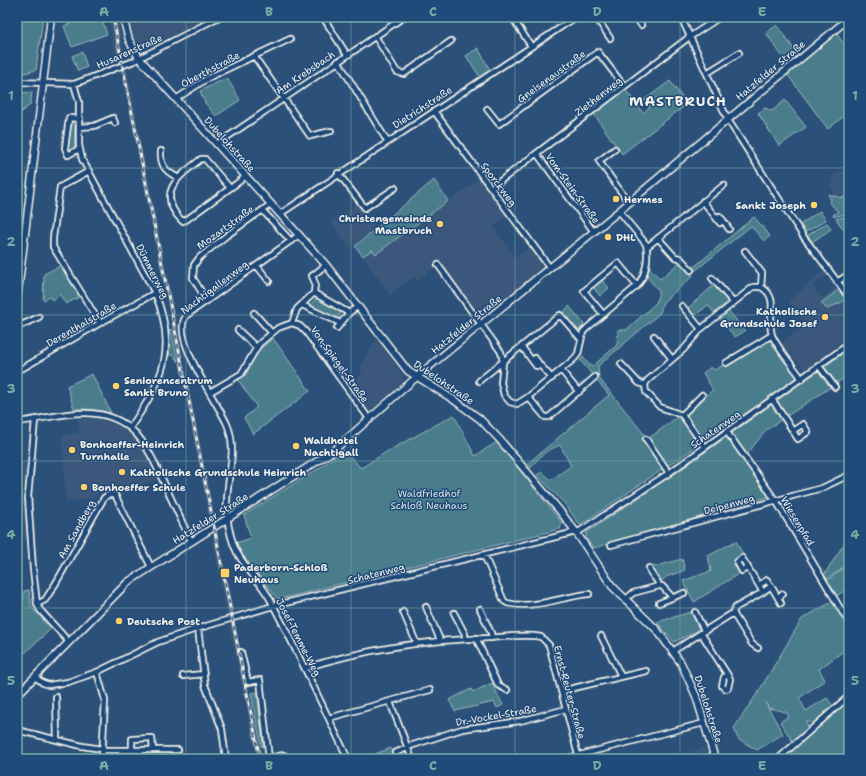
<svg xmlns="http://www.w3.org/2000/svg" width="866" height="776" font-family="'Shantell Sans',sans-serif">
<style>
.built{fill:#3a597b}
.green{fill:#487d8c;stroke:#9eb7ba}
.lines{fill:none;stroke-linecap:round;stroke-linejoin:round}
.stream{stroke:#92aac0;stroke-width:1.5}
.street-casing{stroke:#f4f1e8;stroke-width:8}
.secondary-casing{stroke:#f4f1e8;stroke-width:9}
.street{stroke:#1f4a7a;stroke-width:4.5}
.secondary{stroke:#1f4a7a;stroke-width:6}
.rail-casing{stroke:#f4f1e8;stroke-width:3}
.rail{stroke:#1f4a7a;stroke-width:1.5;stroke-dasharray:4.5;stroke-linecap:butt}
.grid{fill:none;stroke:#76ada5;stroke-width:1;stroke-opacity:0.55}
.poi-dot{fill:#ffd166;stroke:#1f4a7a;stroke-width:1.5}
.labels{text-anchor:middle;stroke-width:3;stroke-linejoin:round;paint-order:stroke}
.street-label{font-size:10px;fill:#f4f1e8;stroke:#1f4a7a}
.poi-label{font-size:10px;font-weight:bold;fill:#f4f1e8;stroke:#1f4a7a;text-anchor:start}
.park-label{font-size:10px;fill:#dae0da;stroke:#1f4a7a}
.district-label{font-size:14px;font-weight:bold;letter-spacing:1px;fill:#f4f1e8;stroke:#1f4a7a}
.neatline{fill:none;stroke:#76ada5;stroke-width:1.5}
.grid-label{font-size:13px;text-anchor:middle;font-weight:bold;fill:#76ada5}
</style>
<rect width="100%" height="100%" fill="#2b517a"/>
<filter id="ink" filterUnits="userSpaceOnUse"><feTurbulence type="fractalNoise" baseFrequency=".025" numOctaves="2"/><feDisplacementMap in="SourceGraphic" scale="8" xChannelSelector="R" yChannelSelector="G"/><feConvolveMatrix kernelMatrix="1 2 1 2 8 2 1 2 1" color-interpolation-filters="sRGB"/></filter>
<g filter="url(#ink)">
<path class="built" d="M108 17H117L125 57 116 61Z
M128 17H195L196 23 147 48 142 49 138 47 134 39Z
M127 69 215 521 210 524 122 71Z
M849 166V196L847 193 840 197 836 195 829 185 834 182 831 178Z
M480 179 508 216 493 227 516 258 530 247 543 263 544 268 476 323 436 266 417 281 414 277 390 295 363 256 372 250 376 254Z
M358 203 375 227 349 249 331 222Z
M823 271 826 275 813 286 822 298 836 287 849 303V339L805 370 781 344 805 324 789 301Z
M377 338 403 375V381L370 412 350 386 357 380 363 368 360 366Z
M78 417 96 418 122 427 139 440 158 478 119 496 115 490 99 492 94 498 66 502 62 436 80 432Z
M28 460 25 479 28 539 17 538V461Z
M217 532 235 614 227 616 212 535Z
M234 623 246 682 263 759H258L253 740 229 624Z
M706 747 710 759H678L677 756Z"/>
<path class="green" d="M17 17H43L36 70 17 75Z
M89 17H101L107 34 72 47 64 26Z
M777 25 798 55 787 63 766 33Z
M836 33 849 51V112L828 129 787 74Z
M478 48 490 70 480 77 466 56Z
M82 52 87 67 78 71 72 56Z
M227 78 240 100 216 116 205 103 200 91Z
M670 81 687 104 622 154 593 113 625 89 643 113 650 107 644 100Z
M32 92 30 105 17 116V93Z
M785 100 806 127 779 146 758 113 765 108 772 111Z
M71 120 75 122 74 148 71 151 67 148Z
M434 180 448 201 376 254 372 250 363 256 355 246Z
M828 194 841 198 847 196 849 199V213L834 217 833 215 838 212 830 203 831 200Z
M820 211 826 220 806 232 801 224Z
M849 216V237L836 219Z
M754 217 770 236 764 241 751 226 691 274 693 276 663 302 660 313 598 366 599 378 648 439 713 390 703 373 711 367 714 370 770 339 798 378 580 525 564 503 537 475 542 472 551 480 571 466 560 445C545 451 539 456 531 468L527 464 609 395 580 360 583 357 590 366H593L617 345 618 330H626L656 303 659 291 647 277 648 266 660 279 681 261 689 271Z
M827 223 831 229 812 242 808 235Z
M62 265 81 296 66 304 60 295 52 300 50 297 43 300 44 274Z
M602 280 609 288 600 296 593 287Z
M714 285H716L727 299 726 303 714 313 708 305 693 317 688 310V308Z
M838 290 846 300 827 309 821 303Z
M317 298 341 311 337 320 309 306Z
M569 306 584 324 578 331 563 313Z
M728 310 745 331 735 337 719 318Z
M171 329 178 362 173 355H169V330Z
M273 338 310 391 253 434 244 418 257 407 238 380 246 374 258 351Z
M849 349V375L766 430 744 458 771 496 594 548 586 539V533L673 475Z
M92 374 111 413 89 409H74L67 386Z
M454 415 475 456 497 442 562 523 560 529 280 599 277 598 241 553 236 543 251 538 244 515 321 467 344 450 361 468 388 451Z
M849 536V563L826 580 824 575Z
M736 541 743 555 734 561 740 573 694 602 683 581 711 571 708 556Z
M682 559 685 570 666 577 661 582 651 572 650 568Z
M849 564V588L836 596 827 581Z
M29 590 31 605 35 612 38 610 40 613 39 614 46 624 48 623 52 628 17 660 19 616H21L24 591Z
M833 601 849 626V647L819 669 825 680 799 698 806 711 827 698 833 706 812 724 807 721 805 722 810 728 793 742 780 722 789 716 786 712 769 708 765 702 783 734 757 750 738 739 734 728 759 691 802 619Z
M691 612 699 630 674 642 657 622Z
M492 683 503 705 497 708 494 702 455 711 449 700 471 689 473 692Z
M257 692 263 743V747L261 746 251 693Z
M849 699V759H782Z
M391 748 395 758 377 759 375 754Z"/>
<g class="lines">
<path class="stream" d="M17 115 25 109"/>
<g class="street-casing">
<path id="street" d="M323 17 347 55
M512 17 531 46
M596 17 610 38
M636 17 641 25
M681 17 728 120 803 236 849 297
M375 36 397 72 404 74 451 41
M254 56 310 136 331 131
M338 61 387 141
M707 73 739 53
M17 82 74 84 134 61 219 17
M74 84 79 102V145L82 159 155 293C178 350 163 380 130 428
M176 99 208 78 290 39
M487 109 499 124 598 52 624 86
M434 111 550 268
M79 127 94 126 113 118 115 123
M217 144 404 17
M79 149 68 155 65 148 69 118 80 119
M615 149 599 161 629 203
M161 151C160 165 165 171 177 177
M537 154 594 232
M89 171 60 187 53 238V247L100 323
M338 173 365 208 395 188
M230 188 205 159H201C178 177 155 193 182 221L186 220 240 181 245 176
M491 188 688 38 720 17
M703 201 720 223 723 220 719 216 716 218
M263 211 291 241
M280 214 576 17
M723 220 729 229
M299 235 187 315C168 335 217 401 227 424 238 449 227 476 227 502 226 516 229 532 234 546 242 567 261 581 271 601 298 653 323 706 348 759
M658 238 675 257 680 258 691 270
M647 247 724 185
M745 251 762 273 761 287
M438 265 501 352 503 362 501 383 504 395 510 402 517 404 528 397 574 359 578 354 583 332 587 328 637 286C646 275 649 258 646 244L619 211
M257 266 269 281
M712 278 733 302
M837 282 849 274
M314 293 349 313
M207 301 193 278 194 265 200 257 226 236 271 204
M302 305 340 323
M682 306 701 329
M254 313 272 333
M603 314 584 291 618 263 637 286
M292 323 297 309 314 293 315 283 312 276 326 265
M17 327 39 317
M337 328 349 313 358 306
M238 330 256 347
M654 336 672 359
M522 347 536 366 540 365 552 378
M532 360 535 358 540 365
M726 363 772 335
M621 364 639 383 645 385
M819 366 835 387
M17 369 23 368 100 323 155 293
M561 370 579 392
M479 381 560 315 581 339
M210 392 241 374 259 344 278 328 292 323 300 326 306 332 370 420
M528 397 545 417H549L595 377
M772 399 798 439 808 432 803 424 793 431
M682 415 702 395
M35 420 28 497 33 569 37 604 40 610 69 642
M17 422C40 420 63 412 86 413 134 414 147 446 164 483 173 503 182 522 191 541
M727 432 776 501 849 623
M646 439 669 473
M705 447 682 415 660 407 646 392 645 385 647 381 684 349 701 329 753 287H761C781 298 766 319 772 335 777 348 794 367 802 379
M611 545 822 488 849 475
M484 555 504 601 507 603C534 610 563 596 589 594
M748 567 742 571 737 562 742 558 763 592 771 586 781 603
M649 568C650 576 658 578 659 586
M759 585 767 580 771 586
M778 598 783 594
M625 600 633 593 659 586H662L672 597
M659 603 684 593
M37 604 45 600 56 583 104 498 108 495H115L151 567
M426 607 440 640
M480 609 491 633 492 638
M403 612 416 642
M695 612 704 630
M454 613 465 634V639
M733 613 752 644 758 648
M198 629 205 685 222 729 226 759
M701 633 727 674 730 679 728 688 725 689 722 686 724 677 727 675
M601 636 621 676
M476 638 498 685 507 690
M673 651 733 613 735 608 763 592
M241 652 248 682 260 680 269 759
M305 668C365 649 426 640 489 638 505 637 525 634 541 637L549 645 578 755
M97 672 105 700 102 759
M183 676 204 674
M35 677 43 683 49 685 68 682 97 672 158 642 193 630 273 606 580 531 669 473 849 344
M561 691 646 671
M56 697 57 739
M390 702 412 759
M329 718 430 690
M17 730 82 746 102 749
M407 747 462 729 520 721 566 709
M102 750H178
M132 750V739L152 738 153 750
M395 753 407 748
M269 758 284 755 289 759
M310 759H311
M564 759 704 723
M778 759 849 696"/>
</g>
<g class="secondary-casing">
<path id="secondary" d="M123 17 129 40 139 58 326 265 408 371 454 400 480 419 500 440 559 510 576 532 612 586 657 630 681 663 696 696 715 759
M17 300 51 17
M17 695 128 582 333 451 419 375 619 211 849 18"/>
</g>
<use href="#street" class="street"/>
<use href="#secondary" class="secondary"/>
<g class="rail-casing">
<path id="rail" d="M113 17 260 759"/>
</g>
<use href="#rail" class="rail"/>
</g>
</g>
<path class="grid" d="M186 17V759M351 17V759M515 17V759M680 17V759M17 168H849M17 315H849M17 461H849M17 608H849"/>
<g class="poi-dot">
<circle cx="616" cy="199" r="4"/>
<circle cx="814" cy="205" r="4"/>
<circle cx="440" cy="224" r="4"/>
<circle cx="608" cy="237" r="4"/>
<circle cx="825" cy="317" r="4"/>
<circle cx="116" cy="386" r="4"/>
<circle cx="296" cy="446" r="4"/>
<circle cx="72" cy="450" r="4"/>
<circle cx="122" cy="472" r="4"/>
<circle cx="84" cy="487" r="4"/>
<rect x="220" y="568" width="10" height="10" rx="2"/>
<circle cx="119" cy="621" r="4"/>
</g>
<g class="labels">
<g class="street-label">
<text transform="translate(129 51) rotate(-24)" y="4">Husarenstraße</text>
<text transform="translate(210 69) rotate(-28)" y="4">Oberthstraße</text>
<text transform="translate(770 70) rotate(-40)" y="4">Hatzfelder Straße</text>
<text transform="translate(305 72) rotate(-34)" y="4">Am Krebsbach</text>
<text transform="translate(551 76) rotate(-36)" y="4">Gneisenaustraße</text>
<text transform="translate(598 96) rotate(-38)" y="4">Ziethenweg</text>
<text transform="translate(422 107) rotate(-33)" y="4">Dietrichstraße</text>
<text transform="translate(230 144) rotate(48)" y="4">Dubelohstraße</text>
<text transform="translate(499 184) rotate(53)" y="4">Sporckweg</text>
<text transform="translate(573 188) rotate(54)" y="4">Vom-Stein-Straße</text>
<text transform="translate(225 227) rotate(-36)" y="4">Mozartstraße</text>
<text transform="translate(153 271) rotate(63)" y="4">Dümmerweg</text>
<text transform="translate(214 287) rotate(-37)" y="4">Nachtigallenweg</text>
<text transform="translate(81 324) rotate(-30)" y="4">Derenthalstraße</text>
<text transform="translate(466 324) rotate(-39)" y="4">Hatzfelder Straße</text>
<text transform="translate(340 364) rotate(54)" y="4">Von-Spiegel-Straße</text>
<text transform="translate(444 382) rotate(34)" y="4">Dubelohstraße</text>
<text transform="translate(715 429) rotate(-35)" y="4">Schatenweg</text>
<text transform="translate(729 504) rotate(-15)" y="4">Deipenweg</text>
<text transform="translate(210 518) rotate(-32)" y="4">Hatzfelder Straße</text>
<text transform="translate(798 521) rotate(59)" y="4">Wiesenpfad</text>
<text transform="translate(76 529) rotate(-61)" y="4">Am Sandberg</text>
<text transform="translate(376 573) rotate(-14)" y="4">Schatenweg</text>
<text transform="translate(299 637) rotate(63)" y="4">Josef-Temme-Weg</text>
<text transform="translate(570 692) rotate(75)" y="4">Ernst-Reuter-Straße</text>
<text transform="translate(709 709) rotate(72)" y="4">Dubelohstraße</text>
<text transform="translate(496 715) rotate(-10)" y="4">Dr.-Vockel-Straße</text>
</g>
<g class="poi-label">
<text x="624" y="203">Hermes</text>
<text x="806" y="209" text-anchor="end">Sankt Joseph</text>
<text x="432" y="222" text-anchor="end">Christengemeinde<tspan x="432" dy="12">Mastbruch</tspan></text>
<text x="616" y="241">DHL</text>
<text x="817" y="315" text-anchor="end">Katholische<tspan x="817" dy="12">Grundschule Josef</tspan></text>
<text x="124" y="384">Seniorencentrum<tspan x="124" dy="12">Sankt Bruno</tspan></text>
<text x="304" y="444">Waldhotel<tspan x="304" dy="12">Nachtigall</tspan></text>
<text x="80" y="448">Bonhoeffer-Heinrich<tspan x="80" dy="12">Turnhalle</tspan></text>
<text x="130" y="476">Katholische Grundschule Heinrich</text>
<text x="92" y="491">Bonhoeffer Schule</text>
<text x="234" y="571">Paderborn-Schloß<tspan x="234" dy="12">Neuhaus</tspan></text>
<text x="127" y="625">Deutsche Post</text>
</g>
<g class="park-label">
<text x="429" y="497">Waldfriedhof<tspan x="429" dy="12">Schloß Neuhaus</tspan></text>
</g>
<g class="district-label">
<text x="678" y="106">MASTBRUCH</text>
</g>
</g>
<rect width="866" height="776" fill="none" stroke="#1f4a7a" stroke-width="44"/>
<rect x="22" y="22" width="822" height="732" class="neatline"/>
<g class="grid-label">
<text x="104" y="16">A</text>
<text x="269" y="16">B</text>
<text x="433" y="16">C</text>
<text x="597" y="16">D</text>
<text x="762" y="16">E</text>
<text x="11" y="100">1</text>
<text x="855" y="100">1</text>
<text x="11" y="246">2</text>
<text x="855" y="246">2</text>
<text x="11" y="393">3</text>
<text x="855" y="393">3</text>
<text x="11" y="539">4</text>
<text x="855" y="539">4</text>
<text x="11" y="685">5</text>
<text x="855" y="685">5</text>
<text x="104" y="770">A</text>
<text x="269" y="770">B</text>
<text x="433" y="770">C</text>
<text x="597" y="770">D</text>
<text x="762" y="770">E</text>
</g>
</svg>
